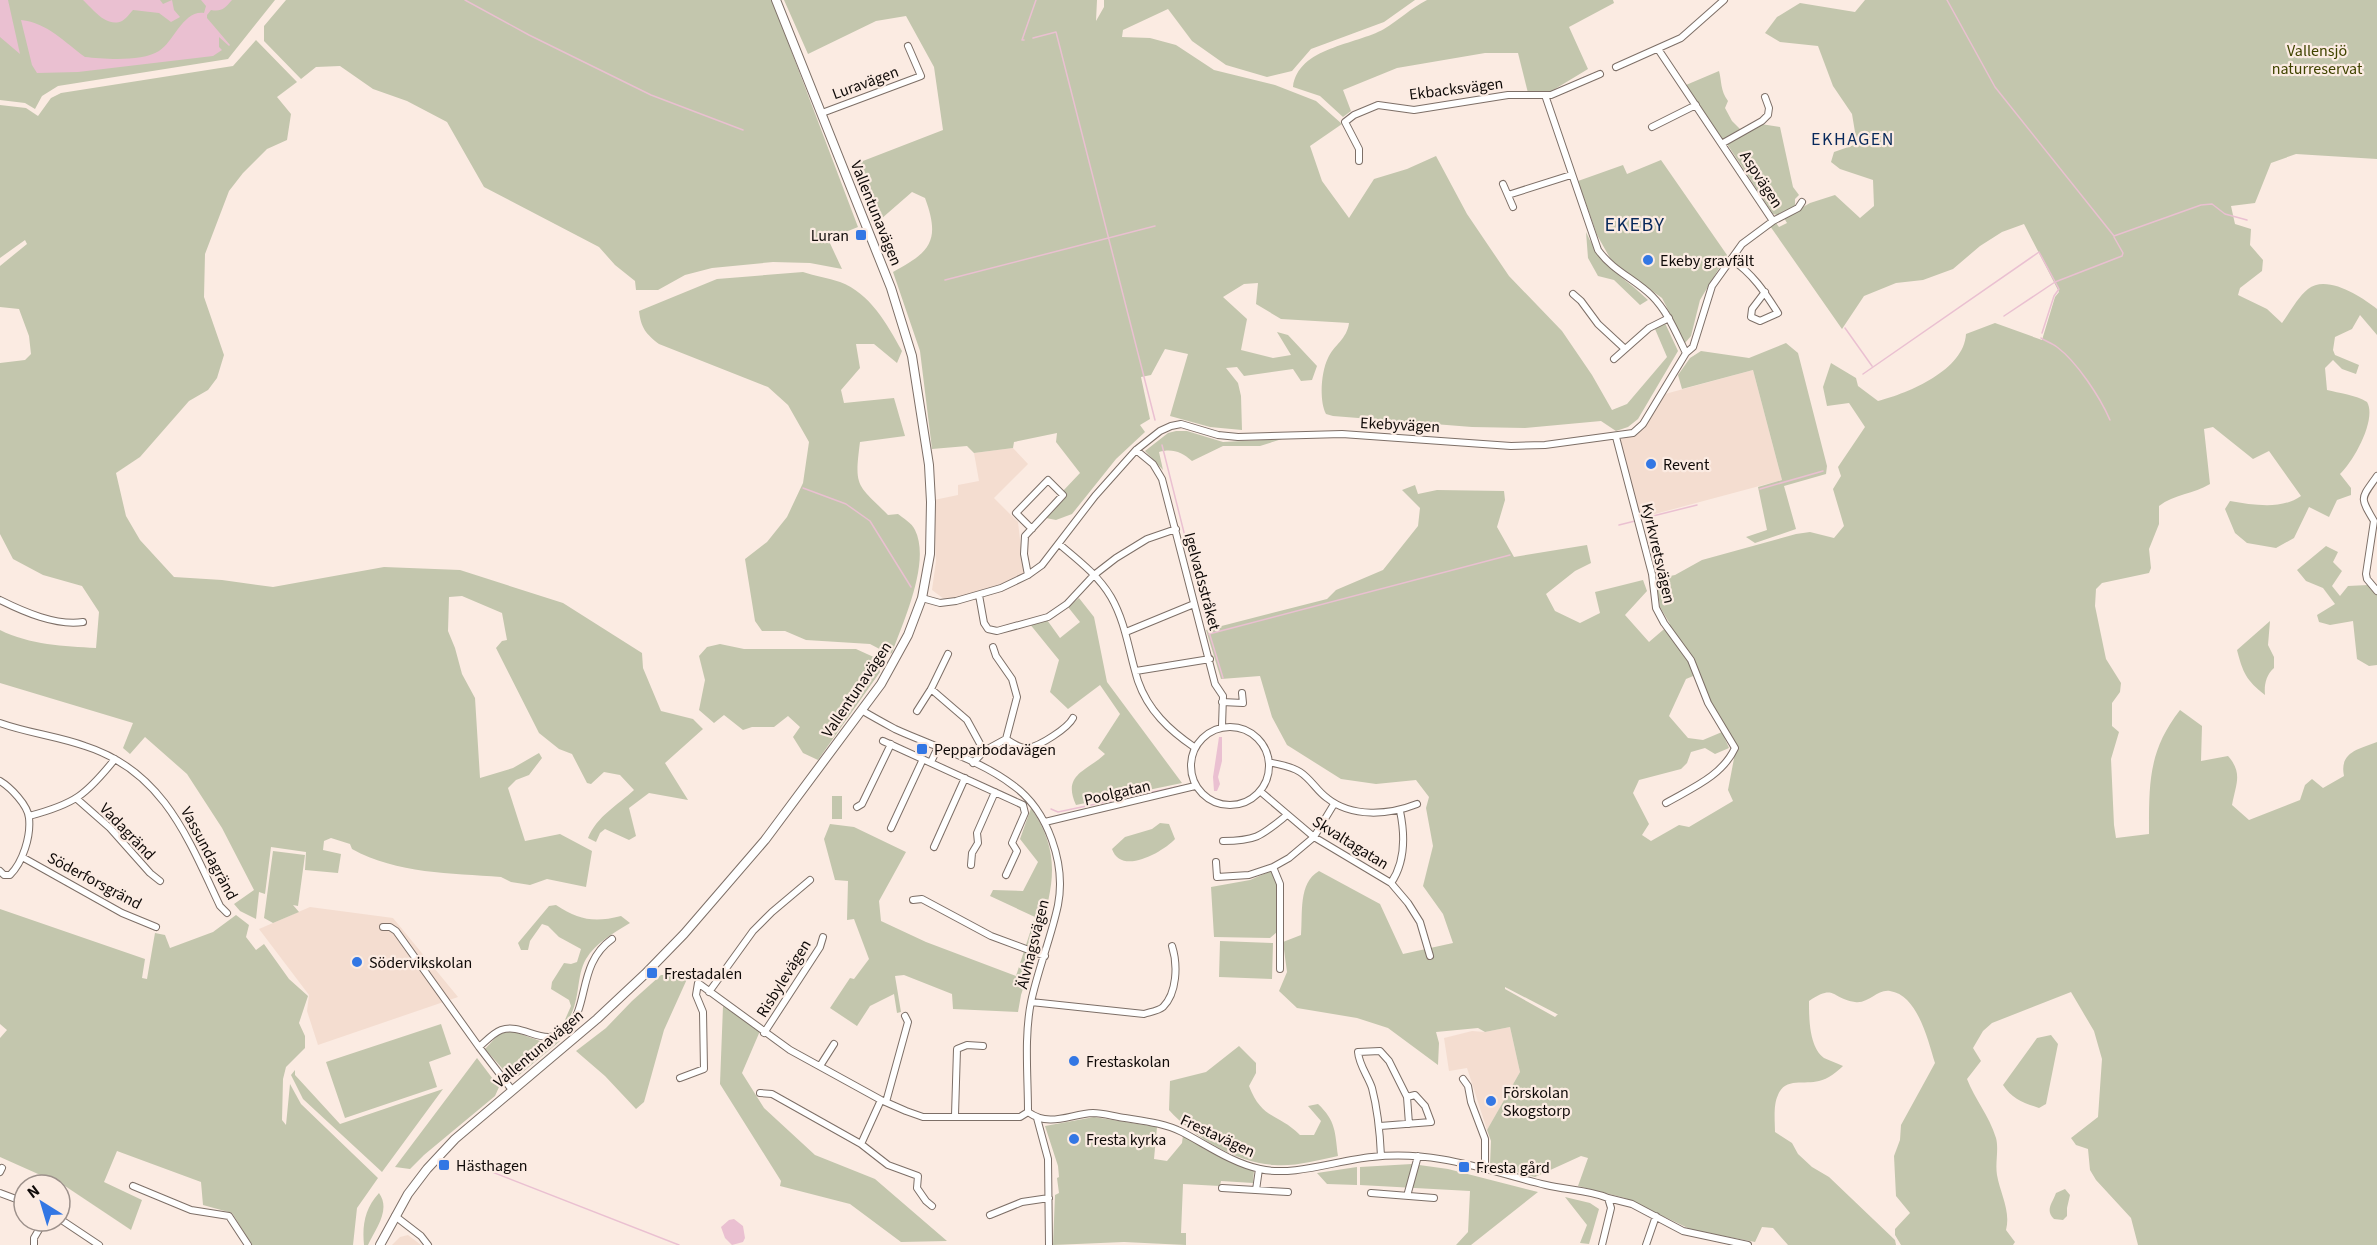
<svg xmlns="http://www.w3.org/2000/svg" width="2377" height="1245" font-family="'Source Sans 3',sans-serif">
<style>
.built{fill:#f4ddd0}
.green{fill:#c3c6ad;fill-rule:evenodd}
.water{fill:#eac0d1}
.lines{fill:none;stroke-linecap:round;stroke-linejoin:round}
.stream{stroke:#eac0d1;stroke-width:1.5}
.minor-casing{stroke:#7d6f67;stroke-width:8}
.secondary-casing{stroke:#7d6f67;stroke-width:10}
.minor{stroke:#fff;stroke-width:6}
.secondary{stroke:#fff;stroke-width:8}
.poi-dot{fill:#3377e4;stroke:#fbebe2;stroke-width:2}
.labels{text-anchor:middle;stroke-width:4.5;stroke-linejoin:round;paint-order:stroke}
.park-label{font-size:16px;fill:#404400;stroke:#fbebe2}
.street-label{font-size:16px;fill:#0f0a08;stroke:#fbebe2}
.poi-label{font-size:16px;fill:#0f0a08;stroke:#fbebe2;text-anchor:start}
.neighbourhood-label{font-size:18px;letter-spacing:1.5px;fill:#07285b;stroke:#fbebe2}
.quarter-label{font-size:20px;letter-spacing:1.5px;fill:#07285b;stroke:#fbebe2}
</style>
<rect width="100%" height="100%" fill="#fbebe2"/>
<path class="built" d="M1753 370 1782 480 1640 518 1620 440 1644 429 1665 394Z
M1013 448 1028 464 994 498 1018 522 1024 574 1000 586 974 595 944 599 932 590 936 561 934 500 958 495V485L979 481 974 453Z
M310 907 393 918 458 997 318 1045 307 1011 309 995 259 929Z
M1510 1027 1520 1072 1487 1130 1467 1068 1449 1071 1444 1038 1472 1031 1485 1032Z
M408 1235 421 1245H392L400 1237Z"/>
<path class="green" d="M0 0H275L228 59 58 86 42 96 35 109 25 103 0 100Z
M286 0H772L858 227 828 239 842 269 810 263 773 262 712 268 685 275 658 290H636L635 281 615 265 599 247 484 187 447 122 407 101 373 89 340 66 316 67 301 79 264 41V26Z
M784 0H1097L1096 21 1104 7V0H1415L1384 22 1311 49 1292 71 1267 77 1226 65 1192 41 1168 9 1123 30 1122 37 1150 38 1176 45 1214 70 1275 85 1316 101 1342 124 1310 146 1322 181 1349 218 1374 179 1407 169 1436 156 1467 214 1509 276 1562 331 1592 375 1612 410 1627 404 1667 357 1655 329 1658 325 1665 323 1678 351 1638 419 1628 427 1616 431 1601 421 1525 428 1472 427 1333 416 1326 414C1319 401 1321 372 1328 358 1334 345 1347 339 1349 323L1281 319 1256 304 1258 283 1244 284 1223 297 1247 319 1241 350 1273 358 1291 355 1277 332 1288 335 1317 366 1312 380 1301 381 1293 369 1244 376 1237 367 1226 368 1238 383 1241 396 1242 430 1210 427 1170 416 1188 354 1165 349 1151 375 1141 377 1150 419 1140 425 1145 432 1116 459 1072 514 1056 520 1046 518 1066 495 1063 491 1080 473 1056 442 1057 433 1014 442 1013 448 974 453 967 446 932 449 920 351 893 272C930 252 941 241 925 198L912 192 881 219 872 222 855 172 850 166 943 130 934 67 906 16 876 21 808 54Z
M1427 0H1613L1614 3 1569 27 1588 69 1550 92 1528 93 1518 53H1485L1397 68 1343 90 1351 111 1343 117 1320 96 1293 87C1298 47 1356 45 1384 29 1399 20 1411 8 1427 0Z
M1865 0H2377V159L2296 154 2271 163 2255 203 2231 206 2235 224 2251 229 2250 245 2263 260 2262 271 2240 288 2238 295 2267 309 2282 323C2290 312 2298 297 2308 289 2327 274 2362 297 2377 309V335L2360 315 2352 329 2335 337 2333 350 2335 355 2359 365 2356 374 2342 369 2333 360 2325 368 2327 390C2339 393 2356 395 2367 402 2377 419 2354 461 2340 474L2351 488V495L2337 500 2329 517 2309 507 2294 538 2276 548 2247 543 2235 533 2225 509 2230 501C2254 505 2281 510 2301 496L2269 451 2253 459 2213 427 2204 429 2210 484C2194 494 2174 494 2159 506V524L2149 549 2151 568 2149 573 2102 583 2096 589 2095 606 2106 659 2121 683 2120 692 2112 703V726L2119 732 2111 759 2114 825 2116 838 2149 834C2149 784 2148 751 2180 710L2202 726 2201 761 2228 756C2243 773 2236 784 2232 805L2249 820 2300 800 2305 785 2312 779 2323 788 2344 776C2339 752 2359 749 2377 742V1245H2138L2131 1218 2096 1180 2090 1170 2088 1149 2076 1145 2071 1138 2098 1117 2102 1059 2094 1031 2071 992 1992 1023 1983 1031 1973 1048 1981 1061 1967 1079C1975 1100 1989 1115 1996 1138 1999 1149 1995 1163 1997 1175 2000 1193 2011 1211 2006 1230L2015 1242 2013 1245H1901L1895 1235V1229L1910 1213 1896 1196 1894 1156 1900 1140 1901 1125 1935 1063C1928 1041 1918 995 1890 991 1877 989 1869 1004 1855 1002 1831 999 1836 983 1809 1001 1809 1018 1809 1047 1824 1058 1830 1061 1837 1063 1843 1066 1837 1072 1828 1079 1819 1081 1805 1085 1785 1077 1778 1095 1773 1105 1775 1122 1775 1132L1792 1143 1798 1154 1812 1167 1829 1177 1895 1240 1896 1245H1788L1773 1228 1762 1227 1755 1242 1692 1230 1625 1198 1578 1186 1588 1158 1581 1156 1535 1177 1490 1165 1491 1141 1487 1130 1520 1072 1510 1027 1485 1032 1478 1028 1436 1032 1439 1043 1438 1065 1388 1028 1357 1018 1297 1008 1279 991 1287 972 1283 942 1301 935C1303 913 1298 883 1319 871L1380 904 1403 954 1453 943 1443 914 1423 886 1433 846 1426 808 1429 797 1416 780 1376 784 1341 779 1287 745 1272 717 1260 676 1221 679 1206 630 1327 599 1336 590 1383 570 1418 526 1420 508 1402 490 1415 485 1418 494 1437 490 1504 491 1505 500 1497 527 1514 557 1587 545 1591 563 1575 571 1546 594 1555 611 1580 623 1600 613 1595 592 1643 580 1647 591 1625 615 1649 642 1670 624 1660 607 1656 579 1675 575 1702 560 1796 534 1810 532 1834 538 1844 526 1833 489 1841 476 1838 467 1865 427 1849 403 1827 406 1823 387 1831 363 1856 378 1858 386 1878 401C1909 393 1964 370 1966 334L1995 323 2042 340 2055 297 2059 292 2024 224 2002 232 1980 246 1953 269 1923 280 1896 283 1864 296 1842 329 1770 226 1776 223 1779 227 1787 223 1784 218 1810 203 1835 195 1860 218 1874 206 1873 180 1840 169 1831 162 1834 152 1857 144 1852 114 1833 86 1818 46 1780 42 1765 33 1777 17 1800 3 1855 12ZM1698 674 1710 702 1736 748 1728 790 1733 801 1689 827 1679 825 1651 841 1642 835 1649 824 1633 793 1639 780 1681 769 1687 763 1691 752 1705 748 1715 754 1729 748 1722 732 1703 740 1688 738 1669 716 1686 679ZM1505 987 1557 1014H1558L1555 1017 1505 989Z
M256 40 297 82 277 97 291 114 287 140 267 149 243 173 229 191 205 254 204 297 224 355 217 378 208 390 189 401 140 457 116 473 126 516 140 540 174 577 222 580 273 587 384 567 460 570 563 603 642 653 643 668 661 711 693 719 703 729 665 763 688 800 649 793 629 808 636 836 629 840 605 829 600 833 596 842 588 838C597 816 618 805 634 790L620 775 604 772 591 784 587 783 572 754 559 749 539 733 496 648 502 641 507 640 502 613 462 596 449 597 448 631 455 648 462 674 475 698 480 778 513 768 539 753 542 758 529 775 516 780 508 788 525 841 560 834 592 851 586 887 547 879 530 885 511 882 501 877C451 873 397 874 352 849L350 844 331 838 324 841 323 850 341 854 338 873 305 870 306 852 271 847 265 894 259 892 256 919 240 911 234 904 254 890 222 828 187 774 145 737 130 754 123 748 133 723 0 683V630C30 645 64 646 96 648L99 612 82 586 43 575 13 559 0 534V363L25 360 31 354 29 336 19 309 0 307V266L27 244 25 240 0 258V105L26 108 38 116 51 98 61 93 233 66Z
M1719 71C1722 82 1720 90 1728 101L1725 108 1732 121 1740 129 1723 140 1686 85Z
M1761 124 1780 127 1793 187 1799 195 1795 199V206L1777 215 1773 214 1727 144Z
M1661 160 1727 255 1700 300 1691 336 1685 343 1662 298 1620 268 1610 258 1597 235 1578 181 1623 165 1627 174Z
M1586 232C1602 268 1621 274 1648 300L1640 305 1614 280 1598 276 1588 258Z
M803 272C815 276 828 278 840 282 870 293 887 324 902 351L897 363 874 344H856L860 368 841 390 844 403 894 398 905 436 860 442C854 488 857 484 888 515L898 514C903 518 912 523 915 530 931 562 903 622 892 653L889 654 870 644 806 640 785 631H762L755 621 745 559 767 542 787 517 803 483 809 442 788 405 768 387 659 344C646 334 641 328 639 311L717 279Z
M1786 343 1798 353 1827 466 1826 474 1784 486 1796 529 1755 543 1746 537 1767 530 1758 487 1782 480 1753 370 1682 389 1678 375 1690 358 1701 351 1749 358Z
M1176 431H1187L1223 442 1282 439 1260 446H1223L1192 461C1182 452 1172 448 1159 452L1163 470 1145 451 1168 433Z
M2326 546 2338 552 2333 562 2342 571 2332 586 2340 596 2348 586 2368 585 2377 595V665L2369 666 2357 659 2353 621 2330 625 2319 622 2317 615 2335 604 2323 588 2306 581 2297 570Z
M1079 598 1094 617 1107 682 1182 783 1076 805C1062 774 1086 772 1105 754L1098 748 1120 714 1100 685 1068 709 1050 692 1059 660 1029 623 1047 620 1060 638 1080 622 1068 607Z
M2270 621 2268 645 2274 657V668C2266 675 2264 685 2265 695 2246 680 2243 673 2237 650Z
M720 644 744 649H856L878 659 880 672 818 760 803 753 793 737 800 727 788 716 774 727H752L743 730 724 715 714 723 699 710 705 680 699 656 707 647Z
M832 796H842V819H832Z
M1031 808C1061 852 1054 884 1040 932 1034 953 1028 974 1021 995L1018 1012 953 1009 952 994 904 975 895 976 901 1012 897 1013 894 994 870 1006 857 1026 830 1008 850 978 854 979 869 959 854 919 847 920 848 881 835 880 824 839 830 824 854 827 906 852 879 901 881 921 926 942 1016 976 1035 917 990 896 993 890 1023 891 1038 862 1020 839Z
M1160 823 1169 824 1175 839C1163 852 1121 876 1112 849L1125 837 1152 829Z
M273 851 305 855 298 906 293 905 299 912 273 923 264 918Z
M1271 871 1277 884V932L1270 938 1214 937 1211 887 1250 880Z
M556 905C579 920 594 923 621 916L630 923C615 932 595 943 586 959 574 980 583 1006 561 1029L571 1006 569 1000 551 989 552 982 564 963 571 964 577 962 581 949 559 937 548 926 542 924 530 941 528 950H521L518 943 549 906Z
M0 909 145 959 142 978 147 979 155 933 165 935 170 948 213 932 236 915 249 925 246 937 256 950 264 944 289 979 308 996 299 1023 305 1036V1048L286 1067 283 1079 282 1120 286 1125 290 1084 301 1104 378 1178 357 1208 353 1245H252L232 1213 203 1205 201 1182 117 1151 104 1182 142 1200 131 1230 65 1186 0 1157V1038L7 1030 0 1024Z
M1220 941 1273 943 1272 979 1219 977Z
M661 975H682L687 979 664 1030 644 1102 636 1109 605 1076 576 1051 606 1028 632 1001Z
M723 1006 760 1031 742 1073 764 1108 815 1155 875 1179 947 1241 901 1242 850 1204 780 1186 781 1181 720 1084Z
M441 1024 451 1054 429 1062 437 1087 345 1118 326 1062Z
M512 1031 543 1042 560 1041 518 1076H509L485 1049 499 1034Z
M2051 1035 2058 1044 2046 1104 2039 1108C2024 1103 2012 1099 2003 1085L2037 1038Z
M1239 1046 1256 1063V1073L1249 1086C1262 1120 1278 1113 1300 1135H1314L1321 1121 1308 1106 1318 1104C1336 1121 1335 1132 1338 1156 1318 1160 1294 1167 1274 1165 1237 1163 1193 1137 1169 1110L1170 1081 1206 1072Z
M477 1058 499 1087 495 1096 424 1155 410 1169 395 1167Z
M295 1070V1075L340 1124 443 1089 382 1172 303 1099 291 1075Z
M1094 1117 1157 1127 1154 1159 1167 1161 1182 1143 1183 1135 1206 1150 1254 1170 1253 1183 1221 1181 1220 1186 1183 1184 1181 1233H1186V1245L1124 1242 1053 1245 1055 1195 1059 1193 1057 1178 1059 1177 1058 1166 1045 1126Z
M1412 1164 1448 1169 1538 1192 1471 1245H1456L1468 1232 1470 1191 1360 1185V1167Z
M1357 1167V1185L1327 1184 1317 1173Z
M2065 1189 2070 1195 2067 1208V1216L2063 1220 2054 1219C2045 1210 2052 1204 2056 1193Z
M379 1193C391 1210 376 1228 368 1245H364C362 1225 365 1208 379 1193Z
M1565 1197 1590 1203 1599 1209 1589 1244 1580 1243 1587 1225Z"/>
<path class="water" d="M0 0H8L20 54 0 37Z
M83 0H160L163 4 172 0 174 10 180 17 171 22 159 13 133 10C130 13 126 19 122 21 106 28 93 9 83 0Z
M201 0H232C225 8 222 12 211 10L207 15V18L230 45 229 46 219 37V47L222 50 213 56 78 72 37 73 32 65 21 20C48 23 64 42 85 57 104 59 142 62 159 51 174 42 183 10 204 13L206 6Z
M1219 737H1222V761L1218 777 1220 784 1217 791H1214L1213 777Z
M734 1219 743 1226 745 1238 743 1242 732 1245 725 1238 721 1227 729 1220Z"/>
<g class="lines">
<path class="stream" d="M465 0 529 35 651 95 743 130
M1947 0 1995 87 2114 236 2201 205 2212 204 2225 214 2247 220
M1033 38 1056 32 1155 420
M1024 40H1022L1036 0
M945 280 1155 226
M2004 316 2055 282 2122 256 2123 253 2114 237
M1845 328 1872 366
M2041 338C2045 341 2052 343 2057 347 2077 362 2100 397 2110 420
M1863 374 2039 252 2059 289 2054 296 2042 333
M1162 445 1207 624
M803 488 846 504 870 521 911 587
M1760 489 1823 471
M1641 519 1697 505
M1619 525 1635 521
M1209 632 1223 678
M1209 634 1510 555
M1051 809 1058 812 1181 786
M464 1161 679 1245"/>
<g class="minor-casing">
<path id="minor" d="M1616 67 1681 38 1724 0
M1545 95 1598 250C1613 271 1635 279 1652 296 1668 312 1676 333 1686 353
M822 113 921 76 908 46
M1652 127 1696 105
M1723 143 1762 121 1768 115 1769 108 1765 97
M1359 161V149L1345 122 1354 115 1378 105 1414 110 1508 95H1551L1600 74
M1503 184 1513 207
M1508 195 1571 175
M1773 221 1798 208 1802 202
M1731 259C1753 274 1764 291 1778 313L1760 321 1751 317 1752 309 1765 292
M1573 294 1581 301 1598 324 1625 349
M1614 359 1649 328 1669 318
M1616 437 1652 574 1656 608 1664 623 1691 660 1708 703 1735 748C1722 776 1692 788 1666 803
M1136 450 1153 464 1162 479 1215 684 1223 696 1222 726
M2377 476C2361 499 2359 496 2374 521L2366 574 2367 579 2377 591
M1059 544C1078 560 1098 575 1111 597 1126 623 1129 653 1138 681 1148 710 1169 730 1194 747
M1028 575 1024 554 1025 536 1063 495 1048 480 1016 513 1032 529
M979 595 984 623 988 629 997 631 1048 617 1067 604 1094 575 1116 558 1147 539 1176 529
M922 598 940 603 956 601 1001 588 1028 575 1042 565 1095 496 1136 450 1160 431 1171 426 1181 424 1218 435 1238 437 1342 434 1511 446 1545 445 1633 433 1643 424 1686 353 1693 347 1712 286 1742 244 1773 221 1658 49
M0 600C24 612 56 626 83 622
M1126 632 1194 604
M1136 671 1210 659
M931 689 967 720 984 751 973 763
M1222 702 1243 703 1242 693
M863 711C873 717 884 723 895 729 934 747 979 759 1014 786 1048 811 1066 864 1058 905 1051 938 1038 969 1031 1002 1024 1037 1028 1076 1028 1112
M917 711 931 689 948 654
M0 723C28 733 57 736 85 746 163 771 188 838 220 906L227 913
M1191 766a39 39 0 1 1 78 0a39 39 0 1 1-78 0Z
M1006 739C1012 743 1020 749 1028 748 1040 746 1068 728 1073 718
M883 741 1023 805 1025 813 1012 843 1017 851 1006 875
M984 751 1006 739 1017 697 1012 679 996 656 993 647
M931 762 938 747
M1269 762C1280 765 1291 766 1300 772 1311 779 1317 791 1327 798 1352 818 1389 815 1417 804
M0 781C10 787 28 805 29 818 31 836 23 862 10 875H4L0 871
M1261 792 1314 837 1391 883 1408 903 1420 922 1430 956
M77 799 110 828 150 873 160 881
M857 807 862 804 891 744
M29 816C75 804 86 795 115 759
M1045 822 1195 786
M891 828 923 759
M1223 841C1257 841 1261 836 1287 815
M934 847 965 778
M22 857 122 913 156 927
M1216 862 1217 877 1249 875 1273 867 1289 858 1314 837 1334 804
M971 865 972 853 978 843 977 833 995 792
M1273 867 1280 884V969
M1391 883C1406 861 1405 835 1400 811
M913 900 922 899 991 936 1045 956
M383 927H390L396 931 479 1047 512 1090
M709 992 753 931 772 912 810 880
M1031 1002 1144 1014C1150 1012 1158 1011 1163 1007 1177 993 1178 965 1172 946
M764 1033 820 947 823 937
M479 1047C485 1042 493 1033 501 1030 524 1022 545 1050 567 1029 590 1007 577 964 612 939
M820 1066 834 1044
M680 1078 704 1069 703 1012 696 995 698 983 790 1050 881 1100 906 1111 923 1117H1020L1028 1112
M1463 1079 1468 1086 1471 1102 1485 1139V1168
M760 1093 772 1094 861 1144 888 1165 918 1176 917 1188 926 1201 932 1206
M886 1102 908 1022 905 1016
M1028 1112C1050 1128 1070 1114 1093 1113 1104 1113 1115 1117 1125 1118 1144 1121 1164 1123 1182 1132 1207 1145 1232 1163 1260 1169 1293 1177 1338 1160 1372 1157 1436 1150 1485 1170 1546 1185 1566 1190 1589 1190 1608 1198L1611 1208 1602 1245
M955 1115 957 1049 967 1045 983 1046
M1037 1118 1048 1159 1049 1245
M1380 1126 1431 1122 1425 1106 1415 1095 1407 1097
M861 1144 881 1100
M1381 1156C1380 1133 1378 1111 1372 1088 1368 1076 1359 1065 1358 1052L1380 1051 1389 1061 1407 1097 1409 1124
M0 1172 2 1168
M133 1186 191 1210 229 1216 248 1245
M1222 1188 1288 1192
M1256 1190 1259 1169
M0 1193 24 1202
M1371 1193 1434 1198
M1407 1196 1418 1156
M1608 1198 1632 1204 1683 1231 1748 1245
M990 1215 1022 1202 1049 1198
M395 1216 421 1236 428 1245
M60 1219 99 1245
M34 1245V1238L44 1221
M1646 1245 1656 1216"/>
</g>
<g class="secondary-casing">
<path id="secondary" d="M380 1245 408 1194 427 1169 455 1139 597 1019 645 974 684 934 765 840 881 684 908 635 922 598 930 554 931 502 929 465 912 356 891 288 776 0"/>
</g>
<use href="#minor" class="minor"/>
<use href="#secondary" class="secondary"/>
</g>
<g class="poi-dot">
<rect x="855" y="229" width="12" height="12" rx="3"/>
<circle cx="1648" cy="260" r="6"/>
<circle cx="1651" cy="464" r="6"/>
<rect x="916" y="743" width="12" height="12" rx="3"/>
<circle cx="357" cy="962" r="6"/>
<rect x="646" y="967" width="12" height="12" rx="3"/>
<circle cx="1074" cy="1061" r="6"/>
<circle cx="1491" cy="1101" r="6"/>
<circle cx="1074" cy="1139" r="6"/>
<rect x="438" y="1159" width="12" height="12" rx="3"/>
<rect x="1458" y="1161" width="12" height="12" rx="3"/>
</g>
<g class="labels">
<g class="park-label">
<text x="2317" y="56">Vallensjö<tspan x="2317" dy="18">naturreservat</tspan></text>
</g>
<g class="street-label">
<text transform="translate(865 82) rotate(-20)" y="6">Luravägen</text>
<text transform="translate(1456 88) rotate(-7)" y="6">Ekbacksvägen</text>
<text transform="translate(1762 179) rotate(57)" y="6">Aspvägen</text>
<text transform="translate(877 213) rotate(68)" y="6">Vallentunavägen</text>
<text transform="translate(1400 424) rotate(3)" y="6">Ekebyvägen</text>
<text transform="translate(1659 553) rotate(77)" y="6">Kyrkvretsvägen</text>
<text transform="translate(1203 581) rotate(75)" y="6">Igelvadsstråket</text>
<text transform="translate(856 689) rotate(-56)" y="6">Vallentunavägen</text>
<text transform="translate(1117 792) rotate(-13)" y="6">Poolgatan</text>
<text transform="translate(128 831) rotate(46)" y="6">Vadagränd</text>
<text transform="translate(1351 842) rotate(32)" y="6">Skvaltagatan</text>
<text transform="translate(210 853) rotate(62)" y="6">Vassundagränd</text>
<text transform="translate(95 880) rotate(28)" y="6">Söderforsgränd</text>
<text transform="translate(1032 944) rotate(-76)" y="6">Älvhagsvägen</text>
<text transform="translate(783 978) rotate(-58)" y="6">Risbylevägen</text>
<text transform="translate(538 1048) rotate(-40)" y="6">Vallentunavägen</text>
<text transform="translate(1218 1135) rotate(25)" y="6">Frestavägen</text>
</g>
<g class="poi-label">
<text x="849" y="241" text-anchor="end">Luran</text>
<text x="1660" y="266">Ekeby gravfält</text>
<text x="1663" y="470">Revent</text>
<text x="934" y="755">Pepparbodavägen</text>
<text x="369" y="968">Södervikskolan</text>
<text x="664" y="979">Frestadalen</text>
<text x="1086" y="1067">Frestaskolan</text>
<text x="1503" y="1098">Förskolan<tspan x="1503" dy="18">Skogstorp</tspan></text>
<text x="1086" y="1145">Fresta kyrka</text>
<text x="456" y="1171">Hästhagen</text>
<text x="1476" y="1173">Fresta gård</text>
</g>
<g class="neighbourhood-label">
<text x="1853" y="145">EKHAGEN</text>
</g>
<g class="quarter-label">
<text x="1635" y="231">EKEBY</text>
</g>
</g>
<g transform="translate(42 1203) rotate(323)"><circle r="28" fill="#fbebe2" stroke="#9d918b" stroke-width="1.5"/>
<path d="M0-4.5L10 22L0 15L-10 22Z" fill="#3377e4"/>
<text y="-9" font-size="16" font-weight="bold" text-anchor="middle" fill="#0f0a08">N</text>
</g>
</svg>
